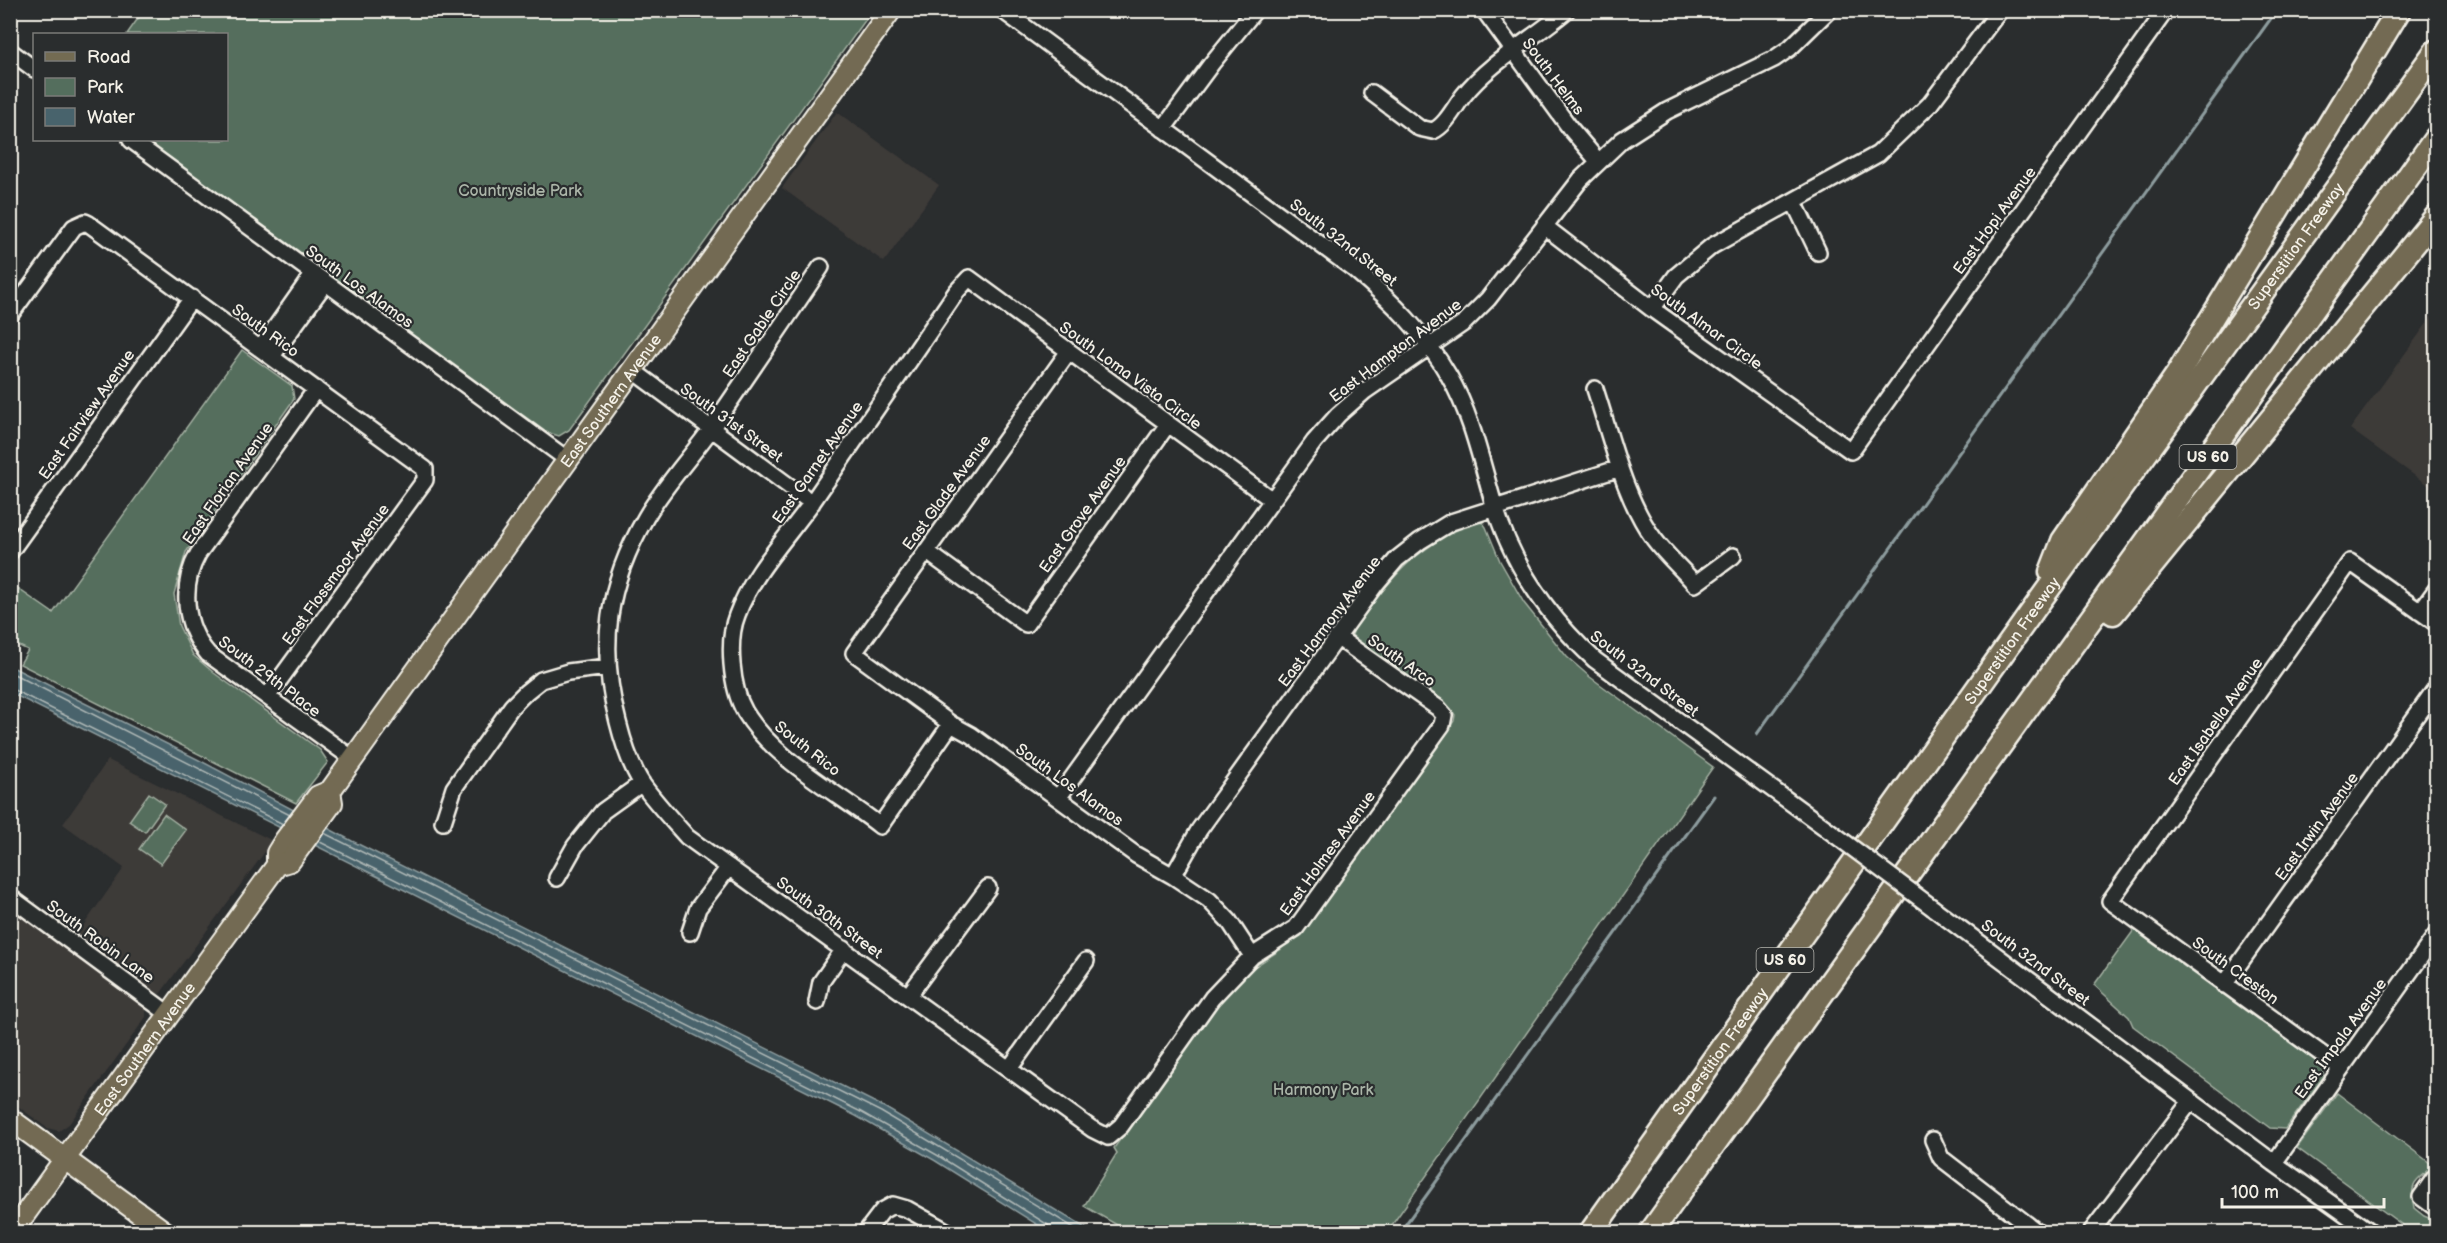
<svg xmlns="http://www.w3.org/2000/svg" width="2447" height="1243" font-family="'Balsamiq Sans',sans-serif">
<style>
.built{fill:#3d3a38}
.green{fill:#546e5d;stroke:#a4b0a2;stroke-width:1.5}
.water{fill:#48636c;stroke:#8d9c9e;stroke-width:1.5}
.lines{fill:none;stroke-linecap:round;stroke-linejoin:round}
.shore{stroke:#afb8b6;stroke-width:1.5}
.stream{stroke:#8d9c9e;stroke-width:3}
.minor-casing{stroke:#f4f1e8;stroke-width:20}
.major-casing{stroke:#f4f1e8;stroke-width:24}
.highway-casing{stroke:#f4f1e8;stroke-width:27}
.minor{stroke:#2a2d2e;stroke-width:15}
.major{stroke:#736b52;stroke-width:20}
.highway{stroke:#736b52;stroke-width:22}
.minor-bridge-casing{stroke:#f4f1e8;stroke-width:20;stroke-linecap:butt}
.minor-bridge{stroke:#2a2d2e;stroke-width:15}
.labels{text-anchor:middle;stroke-width:4.5;stroke-linejoin:round;paint-order:stroke}
.shield{fill:#2a2d2e;stroke:#b7b6b0;stroke-width:1.5}
.shield-label{font-size:15px;font-weight:bold;fill:#f4f1e8}
.street-label{font-size:16px;fill:#f4f1e8;stroke:#2a2d2e}
.park-label{font-size:16px;fill:#acb6a9;stroke:#2a2d2e}
</style>
<rect width="100%" height="100%" fill="#2a2d2e"/>
<filter id="ink" filterUnits="userSpaceOnUse"><feTurbulence type="fractalNoise" baseFrequency=".0167" numOctaves="2"/><feDisplacementMap in="SourceGraphic" scale="12" xChannelSelector="R" yChannelSelector="G"/><feConvolveMatrix kernelMatrix="1 2 1 2 8 2 1 2 1" color-interpolation-filters="sRGB"/></filter>
<g filter="url(#ink)">
<path class="built" d="M837 112 939 185 884 262 782 188Z
M2436 311V491L2350 429Z
M108 760 273 841 160 994 152 992 76 936 124 868 63 824Z
M10 909 146 1009V1017L69 1124 59 1131 47 1128 11 1101Z"/>
<path class="green" d="M144 10H872V11L569 430 559 436 546 432 146 140H226V34H127Z
M242 350 292 386 294 399 186 552 174 594 179 626 193 655 214 673 320 750 328 762 296 803 20 664 28 650 11 642V584L53 613Z
M1475 521 1483 523 1486 527 1500 561 1524 603 1567 657 1590 677 1713 767 1387 1232H1129L1084 1206 1117 1153 1114 1148 1224 995 1245 973 1280 950 1309 923 1454 721 1455 715 1451 709 1359 644 1352 635 1354 629C1394 574 1412 550 1475 521Z
M149 793 165 804 145 832 129 821Z
M164 814 186 830 161 864 139 849Z
M2134 930 2321 1065 2324 1076 2285 1129 2270 1128 2133 1026 2129 1017 2094 985Z
M2337 1093 2434 1166C2416 1182 2409 1182 2414 1208L2424 1216 2436 1221V1232H2412L2297 1148Z"/>
<path class="water" d="M10 666 197 759 352 841 884 1107 1092 1232H1049L934 1160 856 1116 11 693Z"/>
<g class="lines">
<path class="shore" d="M10 672 290 815
M10 688 283 824
M324 833 881 1112 1081 1232
M318 841 859 1111 937 1155 1048 1225 1051 1232"/>
<path class="stream" d="M1757 734 2277 10
M1400 1232 1714 796"/>
<g class="minor-casing">
<path id="minor" d="M1002 10 1355 270C1392 301 1425 334 1449 376 1472 416 1481 461 1494 505 1513 565 1549 618 1595 660L1827 829
M1484 10 1570 128 1598 161
M10 51 34 69
M1372 93 1419 128 1433 131C1446 125 1454 108 1463 96 1491 61 1533 39 1567 10
M1163 129 1212 63 1255 10
M131 140 568 460
M1794 202 1818 252
M1544 226 1652 309 1851 451 2166 10
M821 267C785 321 748 375 711 429 690 458 664 486 646 517 607 584 598 647 618 722 623 742 631 767 643 785 656 803 672 820 687 837L1092 1129 1108 1137 1121 1126 1212 998 1252 956 1296 928 1442 725 1444 715 1438 708 1337 637
M1652 309 1676 276 1712 246 1878 154 1930 104 2000 10
M10 315 74 227 85 222 89 224 425 469V480L267 697
M261 348 313 274
M1069 351 854 653 951 724 971 735 1136 855 1173 876 1209 900 1229 921 1252 956
M272 356 325 283
M632 370 812 503
M316 389 198 554C180 586 184 626 208 654L353 759
M1595 389C1611 437 1624 498 1654 539 1666 555 1682 569 1695 584L1733 556
M926 551 1026 624 1168 424
M10 552 192 298
M2420 612 2436 590
M951 724 880 826C837 792 774 760 745 712 731 688 727 640 737 615 753 572 787 538 813 501 861 432 909 361 957 291L969 278 1272 500
M1058 798 1314 442 1338 415 1365 391 1465 322 1488 299 1581 179 1622 140 1667 111 1774 59 1790 48 1829 10
M443 822 454 788 512 706 526 692 541 680 568 672 607 667
M1173 876 1199 830 1375 585 1397 559 1420 541 1451 522 1620 468
M557 878 575 846 603 811 642 783
M10 897 170 1015
M1933 908 2274 1163 2371 1232
M690 932 698 908 729 867
M2224 985 2436 688
M908 996 988 888
M817 1002 821 982 844 949
M2341 1068 2110 901 2350 562 2436 623
M1009 1069 1086 961
M1933 1140 1941 1158 2037 1232
M2274 1163 2436 935
M2436 1176 2421 1197 2436 1208
M866 1232 882 1211 893 1205 907 1209 948 1232
M2091 1232 2191 1101"/>
</g>
<g class="major-casing">
<g id="major">
<path id="s1" d="M277 865V853L285 840 318 796 330 791 891 10"/>
<path d="M10 1119 165 1232"/>
<path id="s2" d="M12 1232 277 865 290 861 332 803 330 791"/>
</g>
</g>
<g class="highway-casing">
<g id="highway">
<path d="M2051 572 2063 541 2177 375 2399 10"/>
<path d="M2113 613 2436 217"/>
<path id="s3" d="M1591 1232 2041 599 2436 51"/>
<path d="M1651 1232 2436 138"/>
</g>
</g>
<use href="#minor" class="minor"/>
<use href="#major" class="major"/>
<use href="#highway" class="highway"/>
<g class="minor-bridge-casing">
<path id="minor-bridge" d="M1827 829 1933 908"/>
</g>
<use href="#minor-bridge" class="minor-bridge"/>
</g>
</g>
<g class="labels">
<g class="shield">
<rect x="2179.5" y="445" width="57" height="24" rx="4.5"/>
<rect x="1756.5" y="948" width="57" height="24" rx="4.5"/>
</g>
<g class="shield-label">
<text x="2208" y="462">US 60</text>
<text x="1785" y="965">US 60</text>
</g>
<g class="street-label">
<text transform="translate(1554 76) rotate(53)" y="6">South Helms</text>
<text transform="translate(1994 220) rotate(-54)" y="6">East Hopi Avenue</text>
<text transform="translate(1344 242) rotate(38)" y="6">South 32nd Street</text>
<text dy="6" stroke="none"><textPath href="#s3" startOffset="1212">Superstition Freeway</textPath></text>
<text transform="translate(360 286) rotate(36)" y="6">South Los Alamos</text>
<text transform="translate(761 323) rotate(-56)" y="6">East Gable Circle</text>
<text transform="translate(1707 326) rotate(36)" y="6">South Almar Circle</text>
<text transform="translate(266 330) rotate(36)" y="6">South Rico</text>
<text transform="translate(1395 350) rotate(-37)" y="6">East Hampton Avenue</text>
<text transform="translate(1131 375) rotate(36)" y="6">South Loma Vista Circle</text>
<text dy="6" stroke="none"><textPath href="#s1" startOffset="576">East Southern Avenue</textPath></text>
<text transform="translate(86 414) rotate(-55)" y="6">East Fairview Avenue</text>
<text transform="translate(732 422) rotate(36)" y="6">South 31st Street</text>
<text transform="translate(817 462) rotate(-55)" y="6">East Garnet Avenue</text>
<text transform="translate(227 483) rotate(-55)" y="6">East Florian Avenue</text>
<text transform="translate(946 492) rotate(-54)" y="6">East Glade Avenue</text>
<text transform="translate(1082 514) rotate(-55)" y="6">East Grove Avenue</text>
<text transform="translate(335 574) rotate(-54)" y="6">East Flossmoor Avenue</text>
<text transform="translate(1329 621) rotate(-53)" y="6">East Harmony Avenue</text>
<text dy="6" stroke="none"><textPath href="#s3" startOffset="726">Superstition Freeway</textPath></text>
<text transform="translate(1402 660) rotate(35)" y="6">South Arco</text>
<text transform="translate(1645 673) rotate(37)" y="6">South 32nd Street</text>
<text transform="translate(270 676) rotate(37)" y="6">South 29th Place</text>
<text transform="translate(2215 721) rotate(-55)" y="6">East Isabella Avenue</text>
<text transform="translate(808 748) rotate(38)" y="6">South Rico</text>
<text transform="translate(1070 784) rotate(36)" y="6">South Los Alamos</text>
<text transform="translate(2316 826) rotate(-54)" y="6">East Irwin Avenue</text>
<text transform="translate(1327 853) rotate(-54)" y="6">East Holmes Avenue</text>
<text transform="translate(830 917) rotate(36)" y="6">South 30th Street</text>
<text transform="translate(101 941) rotate(36)" y="6">South Robin Lane</text>
<text transform="translate(2036 962) rotate(37)" y="6">South 32nd Street</text>
<text transform="translate(2236 970) rotate(36)" y="6">South Creston</text>
<text transform="translate(2340 1038) rotate(-54)" y="6">East Impala Avenue</text>
<text dy="6" stroke="none"><textPath href="#s2" startOffset="226">East Southern Avenue</textPath></text>
<text dy="6" stroke="none"><textPath href="#s3" startOffset="222">Superstition Freeway</textPath></text>
</g>
<g class="park-label">
<text x="520" y="196">Countryside Park</text>
<text x="1323" y="1095">Harmony Park</text>
</g>
</g>
<rect width="2447" height="1243" fill="none" stroke="#2a2d2e" stroke-width="36"/>
<rect x="18" y="18" width="2411" height="1207" fill="none" stroke="#f4f1e8" stroke-width="2" filter="url(#ink)"/>
<rect x="33" y="33" width="195" height="108" fill="#2a2d2e" stroke="#7b7b78" stroke-width="1.5"/>
<rect x="45" y="52" width="30" height="9" fill="#736b52" stroke="#7b7b78" stroke-width="1.5"/>
<text x="87" y="63" font-size="18" fill="#f4f1e8">Road</text>
<rect x="45" y="78" width="30" height="18" fill="#546e5d" stroke="#7b7b78" stroke-width="1.5"/>
<text x="87" y="93" font-size="18" fill="#f4f1e8">Park</text>
<rect x="45" y="108" width="30" height="18" fill="#48636c" stroke="#7b7b78" stroke-width="1.5"/>
<text x="87" y="123" font-size="18" fill="#f4f1e8">Water</text>
<path d="M2222 1198v9h162v-9" fill="none" stroke="#f4f1e8" stroke-width="3"/>
<text x="2231" y="1198" font-size="18" fill="#f4f1e8" stroke="#2a2d2e" stroke-width="4.5" paint-order="stroke">100 m</text>
</svg>
